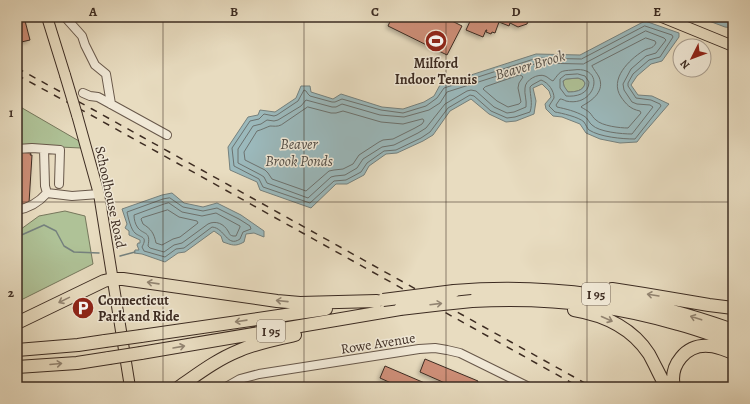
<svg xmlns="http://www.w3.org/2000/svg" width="750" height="404" font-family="Alegreya,serif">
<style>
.green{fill:#afc297;stroke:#76775c}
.water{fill:#9bb9bc;stroke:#75817e;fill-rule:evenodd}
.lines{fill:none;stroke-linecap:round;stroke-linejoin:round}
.shore{stroke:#6c726f;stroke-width:1}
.stream{stroke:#75817e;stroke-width:1.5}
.building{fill:#cc8d76;stroke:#3d2c22;filter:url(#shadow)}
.minor-casing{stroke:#68584a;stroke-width:10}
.major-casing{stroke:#3d2c22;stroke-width:12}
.highway-casing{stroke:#3d2c22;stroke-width:14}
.minor{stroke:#f0e8d6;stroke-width:8}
.major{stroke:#e8dcc0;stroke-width:10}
.highway{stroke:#e8dcc0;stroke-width:12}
.rail{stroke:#3d2c22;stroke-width:1.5;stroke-dasharray:7 7;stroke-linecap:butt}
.major-bridge-casing{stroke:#3d2c22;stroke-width:12;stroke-linecap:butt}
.highway-bridge-casing{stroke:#3d2c22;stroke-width:14;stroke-linecap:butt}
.major-bridge{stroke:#e8dcc0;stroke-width:10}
.highway-bridge{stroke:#e8dcc0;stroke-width:12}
.oneway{stroke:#928471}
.grid{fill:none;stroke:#3d2c22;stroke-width:1;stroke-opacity:0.55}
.labels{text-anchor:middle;stroke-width:3;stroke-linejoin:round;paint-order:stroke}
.shield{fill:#f0e8d6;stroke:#736458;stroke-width:1}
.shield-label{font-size:13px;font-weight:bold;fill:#3d2c22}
.poi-label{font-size:14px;font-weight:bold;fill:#3d2c22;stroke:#f0e8d6}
.street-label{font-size:14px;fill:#3d2c22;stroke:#f0e8d6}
.water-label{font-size:15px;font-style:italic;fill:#544f48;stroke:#f0e8d6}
.neatline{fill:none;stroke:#3d2c22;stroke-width:1.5}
.grid-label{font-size:13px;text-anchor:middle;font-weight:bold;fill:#3d2c22}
</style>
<defs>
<filter id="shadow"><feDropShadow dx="-2" dy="2" stdDeviation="2" flood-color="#0004"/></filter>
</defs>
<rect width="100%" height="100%" fill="#e8dcc0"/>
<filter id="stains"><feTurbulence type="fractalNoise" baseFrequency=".005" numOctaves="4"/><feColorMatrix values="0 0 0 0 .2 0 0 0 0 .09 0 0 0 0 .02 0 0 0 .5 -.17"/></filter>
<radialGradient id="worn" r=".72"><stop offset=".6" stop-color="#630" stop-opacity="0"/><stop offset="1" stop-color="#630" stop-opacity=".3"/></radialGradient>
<path class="green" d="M578 78 583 80 585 83C584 91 575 92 568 92L564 87 563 81 566 79Z
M17 105 79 141 81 148 17 145Z
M65 211 85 216 93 264 17 302V232L39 216Z"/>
<path class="water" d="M690 17H733V28L725 27 701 18H691Z
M645 21 679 33V37L662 61 651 64 637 76 631 85 638 95 652 96 669 104 643 134 637 142 620 143 600 139 586 133 580 124 562 117 553 116 546 109 545 104 551 97 549 91 542 84 533 88 536 101 534 114 516 121 506 122 489 114 471 99 450 111 433 135 423 141 397 153 386 154 369 166 364 175 347 184H336L311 208 260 190 257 182 230 170 228 147 248 117 258 115 260 110 275 112 296 98 301 86H310L311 92 333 99 341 94 382 107 403 109 424 102 434 96 440 85 536 54 580 55ZM578 78 583 80 585 83C584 91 575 92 568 92L564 86 563 81 566 79Z
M172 193 184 203 203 207 217 203 241 215 264 231V237L254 233 246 234 244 242C235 247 232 245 223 242L221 236 214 231 185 252 178 253 165 262 142 254 134 253 135 250H139L137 245 138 243H140V240L129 235V231L125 228 127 224 122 209 162 195Z"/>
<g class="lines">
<path class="shore" d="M645 26 672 35 673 37 660 57 649 60 633 74 628 83V86L636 98 651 100 660 104 661 106 635 139C622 139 600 137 589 130 587 128 586 125 584 122 579 117 561 113 555 112L549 106 554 98C554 91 549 83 541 80L532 85 530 87C530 96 533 103 530 112L515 117 507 118 491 111 474 96 470 95 448 108 430 132 421 138 396 150 384 151 367 163 361 172 346 180 334 181 310 203 263 187 259 179 234 166 232 148 250 121 259 119 264 114 274 116 277 115 298 101 304 90 306 91 308 94 310 96 332 102H335L342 99 381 110 403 113 426 106 437 98 444 88 537 58 581 59Z
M646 31 664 38 666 40 656 53 646 56 631 69 623 84 624 90 632 102 637 104 650 105 653 107 632 134C622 134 599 132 592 125 589 123 588 118 584 116 575 111 566 109 557 107L556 105 560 99C562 99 564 100 566 101 596 108 607 65 573 70 559 71 561 71 553 81 550 80 548 77 545 76 538 73 525 80 525 88 524 94 527 100 526 107L514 112 507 113 494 107 476 91 471 90 467 91 445 104 426 128 418 133 394 145 382 147 363 159 357 168 345 175 335 176 331 177 308 198 267 183 264 177 261 175 238 163V149L253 126 261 124 267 120 274 121 278 120 301 106 306 100 332 107H336L342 104 380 115 404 117 429 110 440 103 447 92 538 63 583 64Z
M646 38 655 41 656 43C652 50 649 47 643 51 629 60 609 79 621 97 626 104 630 109 640 111L641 113 628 128C620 128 602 126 596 120 593 118 592 115 590 113 587 110 584 109 581 107L582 106C593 100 605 91 599 77 597 73 594 70 592 66Z
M578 74 585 76 589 82C589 94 576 97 566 96L560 88V79L565 75Z
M520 75 522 76 523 77 519 83 518 88 521 102 519 104 508 107 497 101 483 89 485 87Z
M308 107 331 113H336L343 111 381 122 403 124 422 119H423L424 121 422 124 415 128 393 139 383 140 379 142 359 155 353 164 343 169 334 170 329 171 306 191 272 179 268 173 265 170 245 160 244 152 257 131C261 130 267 127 270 126 274 126 277 127 281 125Z
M170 198 183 207 203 211 217 208 239 219 250 226 251 229 243 232 240 239C227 248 225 228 212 227L184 248 176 249 165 257 144 251 142 247C148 236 141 238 135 233 131 230 128 217 127 212L163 199Z
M169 203 182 212 202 216 216 213 240 226V227L236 236C235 236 234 236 233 236 229 235 230 234 228 231 224 224 216 220 208 224L182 243 174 245 164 252 150 248 148 246C151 231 144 235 138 228 135 224 134 219 134 215L164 204Z
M168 210 179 217 197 221 198 223 180 237 173 239 162 245 156 243C154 233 151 229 143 224L141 219 142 218Z"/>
<path class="stream" d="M17 237 44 225 56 231 64 246 74 252 99 253
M120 256 135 252"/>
</g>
<path class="building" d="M17 17H24L30 40 17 43Z
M392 17H444L462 26 447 55 388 26Z
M472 17H530L527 24 518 27 510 23 509 26 499 22 495 33 492 32 491 34 486 32 487 30H486L483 37 466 30Z
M18 152 31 153 30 155H32L29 203H27V205L17 204Z
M425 359 478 381 476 387H454L420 372Z
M385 366 434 387H400L380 378Z"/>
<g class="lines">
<g class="minor-casing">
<path id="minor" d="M65 17 82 36 85 45 95 65 106 74 111 104
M83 93 90 96 98 97 167 135
M17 149 32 148 60 150 59 184
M44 149 45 186 47 193
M17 210C30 208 39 202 47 193L72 196 99 194
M226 387 240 379 259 374 419 349 435 348 447 350 460 353 529 387"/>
</g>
<g class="major-casing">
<path id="major" d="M47 17 65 75
M662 17 733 46
M77 115 99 194 130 387"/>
</g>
<g class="highway-casing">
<path id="highway" d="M612 289 644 294 709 305 733 308
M454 291C551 283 641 297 733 330
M472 301C541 297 611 304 678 324 697 329 715 336 733 342
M574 310C604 315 632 328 649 354 655 365 660 376 666 387
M17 323 104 281 113 279H123L277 301 300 303 377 301
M141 336 326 309
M17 350 78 345 105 341
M141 353 400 309
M17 367 77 363 109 358
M179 387C198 374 216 360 238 351 256 343 276 339 295 335
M674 387C669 365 686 344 709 346 717 346 725 350 733 353"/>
</g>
<use href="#minor" class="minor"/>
<use href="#major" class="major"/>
<use href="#highway" class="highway"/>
<path class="rail" d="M17 68 92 109 592 387
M17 75 89 114 579 387"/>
<g class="major-bridge-casing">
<path id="major-bridge" d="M65 75 77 115"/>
</g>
<g class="highway-bridge-casing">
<path id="highway-bridge" d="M383 300 454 291
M400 309 443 304 472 301
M105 341 141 336
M109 358 141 353"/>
</g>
<use href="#major-bridge" class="major-bridge"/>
<use href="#highway-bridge" class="highway-bridge"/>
</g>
<defs><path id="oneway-shaft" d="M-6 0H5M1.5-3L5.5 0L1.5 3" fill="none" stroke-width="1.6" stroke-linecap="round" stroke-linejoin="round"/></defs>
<g class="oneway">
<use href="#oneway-shaft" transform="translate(153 283) rotate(-172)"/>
<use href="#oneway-shaft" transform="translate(653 295) rotate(-171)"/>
<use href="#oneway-shaft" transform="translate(64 300) rotate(154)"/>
<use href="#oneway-shaft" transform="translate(282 301) rotate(-174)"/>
<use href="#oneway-shaft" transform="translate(436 304) rotate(-7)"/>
<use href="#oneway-shaft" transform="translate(696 318) rotate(-162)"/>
<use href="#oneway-shaft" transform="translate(607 319) rotate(24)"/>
<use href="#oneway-shaft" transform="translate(241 321) rotate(172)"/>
<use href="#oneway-shaft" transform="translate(179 347) rotate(-10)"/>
<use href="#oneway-shaft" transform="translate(56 364) rotate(-5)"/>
</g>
<path class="grid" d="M163 17V387M304 17V387M446 17V387M587 17V387M17 202H733"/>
<defs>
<g id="stadium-disc" transform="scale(1.15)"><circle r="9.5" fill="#8f2418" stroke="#f0e8d6"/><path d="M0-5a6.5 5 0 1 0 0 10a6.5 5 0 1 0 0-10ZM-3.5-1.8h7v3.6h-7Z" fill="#fff"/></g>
<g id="parking-disc" transform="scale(1.15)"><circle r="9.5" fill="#8f2418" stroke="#f0e8d6"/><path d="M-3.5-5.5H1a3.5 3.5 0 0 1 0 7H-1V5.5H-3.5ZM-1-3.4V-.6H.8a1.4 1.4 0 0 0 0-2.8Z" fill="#fff"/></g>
</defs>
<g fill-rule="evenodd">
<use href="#stadium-disc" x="436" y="41"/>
<use href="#parking-disc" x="83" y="308"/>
</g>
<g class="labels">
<g class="shield">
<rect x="582" y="283" width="28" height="22" rx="3"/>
<rect x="257" y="320" width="28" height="22" rx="3"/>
</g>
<g class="shield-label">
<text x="596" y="299">I 95</text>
<text x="271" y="336">I 95</text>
</g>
<g class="poi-label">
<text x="436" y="68">Milford<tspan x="436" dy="16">Indoor Tennis</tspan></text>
<text x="98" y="305" text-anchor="start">Connecticut<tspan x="98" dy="16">Park and Ride</tspan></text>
</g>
<g class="street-label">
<text transform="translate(111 197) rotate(78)" y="5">Schoolhouse Road</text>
<text transform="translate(378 343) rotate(-9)" y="5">Rowe Avenue</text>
</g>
<g class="water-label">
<text transform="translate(530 65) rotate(-16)" y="5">Beaver Brook</text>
<text x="299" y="149">Beaver<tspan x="299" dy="17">Brook Ponds</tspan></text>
</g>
</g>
<rect width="750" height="404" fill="none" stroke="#e8dcc0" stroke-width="44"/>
<g transform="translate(692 58) rotate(228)"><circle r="19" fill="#f0e8d6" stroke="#a89d8e"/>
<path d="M0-3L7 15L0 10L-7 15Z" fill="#8f2418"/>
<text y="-6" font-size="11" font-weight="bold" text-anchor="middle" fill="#3d2c22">N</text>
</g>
<rect x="22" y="22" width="706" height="360" class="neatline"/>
<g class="grid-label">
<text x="93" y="16">A</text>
<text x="234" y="16">B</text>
<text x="375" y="16">C</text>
<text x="516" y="16">D</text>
<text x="657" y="16">E</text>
<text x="11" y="117">1</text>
<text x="11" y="297">2</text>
</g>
<rect width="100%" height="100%" filter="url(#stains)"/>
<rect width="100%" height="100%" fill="url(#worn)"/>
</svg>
